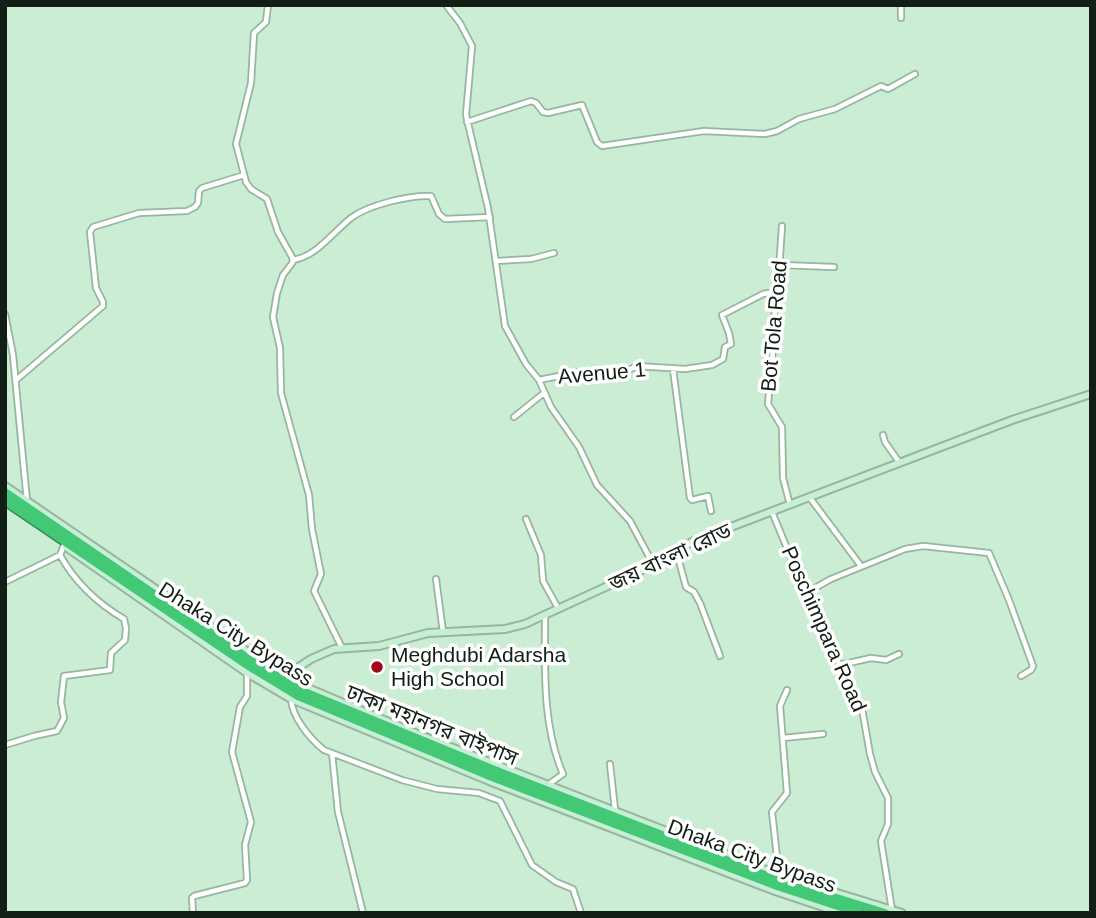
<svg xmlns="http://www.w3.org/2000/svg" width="1096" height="918" font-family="Helvetica,'Noto Sans Bengali',sans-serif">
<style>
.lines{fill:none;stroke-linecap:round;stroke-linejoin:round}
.street-casing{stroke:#96b69d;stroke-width:8}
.secondary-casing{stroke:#96b69d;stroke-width:10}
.highway-casing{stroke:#328e54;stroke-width:11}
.street{stroke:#fff;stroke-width:4.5}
.secondary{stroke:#c7efd6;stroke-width:6}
.highway{stroke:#43c976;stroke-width:8}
.poi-dot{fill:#a30717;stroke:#fff;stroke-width:2.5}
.labels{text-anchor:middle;stroke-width:7;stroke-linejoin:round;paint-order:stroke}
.street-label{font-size:21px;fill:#121f16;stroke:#fff}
.poi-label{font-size:21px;fill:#121f16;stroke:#fff;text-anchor:start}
</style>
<rect width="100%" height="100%" fill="#cbedd3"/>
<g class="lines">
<g class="street-casing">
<path id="street" d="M268 5 266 22 254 33 251 83 236 144 246 182 251 189 267 199 278 232 292 257 293 262 283 275 277 293 273 317 280 348 281 393 309 495 312 529 321 574 314 591 342 648
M446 5 460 23 472 46 466 115 488 208 505 326 526 364 539 380 551 407 579 447 597 485 630 521 653 564
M901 5V18
M467 122 531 101 536 103 543 112 548 113 582 105 597 142 602 146 704 131 765 134 777 131 799 119 835 109 881 86 888 89 915 74
M782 226 779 270 774 288 775 328 768 404 782 427 783 478 790 505
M293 260C317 256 332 233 351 218 368 205 409 195 431 196L439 214 445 219 490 217
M496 261 531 259 554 253
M780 265 834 267
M5 314 13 355 27 501
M673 369 690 498 692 500 708 496 711 511
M16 380 103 306V302L96 288 90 232 93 227 139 213 187 211 195 207 198 203 199 191 202 188 244 175
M539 380 579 372 597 377 618 375 637 366 685 369 712 365 723 359 725 347 731 344 729 333 722 315 763 294 774 292
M514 417 544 393
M883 435 885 442 899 462
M810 498 861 566
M772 512 820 628 840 665 848 690 861 703 870 754 875 772 888 798V824L881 841 892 910
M526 519 541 555 543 581 558 608
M676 550 686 587 694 592 700 603 720 656
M436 579 443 632
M5 582 60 555
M806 593 831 579 905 549 923 546 989 553 1009 600 1033 666 1031 670 1021 676
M545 615C545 669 542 725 563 774L549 784
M840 665 871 658 886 660 899 654
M291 699C292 717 310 739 324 750L402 780 437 789 479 793 500 801 532 865 556 882 573 889 581 913
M783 738 823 734
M5 745 34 736 57 731 64 718 61 702 64 676 110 670 111 653 125 640 126 628 124 619C97 603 76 584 60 555L64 545
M332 753 338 812 363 913
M610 764 615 810
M779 875 772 812 787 793 780 706 787 690
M193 913 192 898 194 896 245 883 247 880 245 845 251 822 232 752 240 707 247 696V673"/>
</g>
<g class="secondary-casing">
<path id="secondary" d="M5 486 248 652 303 686 420 735 779 875 902 913
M66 547 247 673 291 699 489 781 775 891 841 913
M285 676 311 659 334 649 379 646 428 633 505 629 525 624 649 567 672 552 694 541 1012 420 1091 394"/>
</g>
<g class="highway-casing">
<path id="highway" d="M5 492 246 657 302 691 492 769 778 880 885 913
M5 501 244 663 298 696 492 777 777 886 859 913"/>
</g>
<use href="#street" class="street"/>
<use href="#secondary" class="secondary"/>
<use href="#highway" class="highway"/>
</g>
<circle class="poi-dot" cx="377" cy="667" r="7"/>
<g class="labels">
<g class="street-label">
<text transform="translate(774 326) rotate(-85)" y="7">Bot Tola Road</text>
<text transform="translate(602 373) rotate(-5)" y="7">Avenue 1</text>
<text transform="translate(670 557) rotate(-25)" y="7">জয় বাংলা রোড</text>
<text transform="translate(824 629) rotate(66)" y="7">Poschimpara Road</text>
<text transform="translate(236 634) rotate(32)" y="7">Dhaka City Bypass</text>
<text transform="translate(432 725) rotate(22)" y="7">ঢাকা মহানগর বাইপাস</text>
<text transform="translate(752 856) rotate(20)" y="7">Dhaka City Bypass</text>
</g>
<g class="poi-label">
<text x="391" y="662">Meghdubi Adarsha<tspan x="391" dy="24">High School</tspan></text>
</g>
</g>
<rect width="1096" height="918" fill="none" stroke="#121f16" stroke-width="14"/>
</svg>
